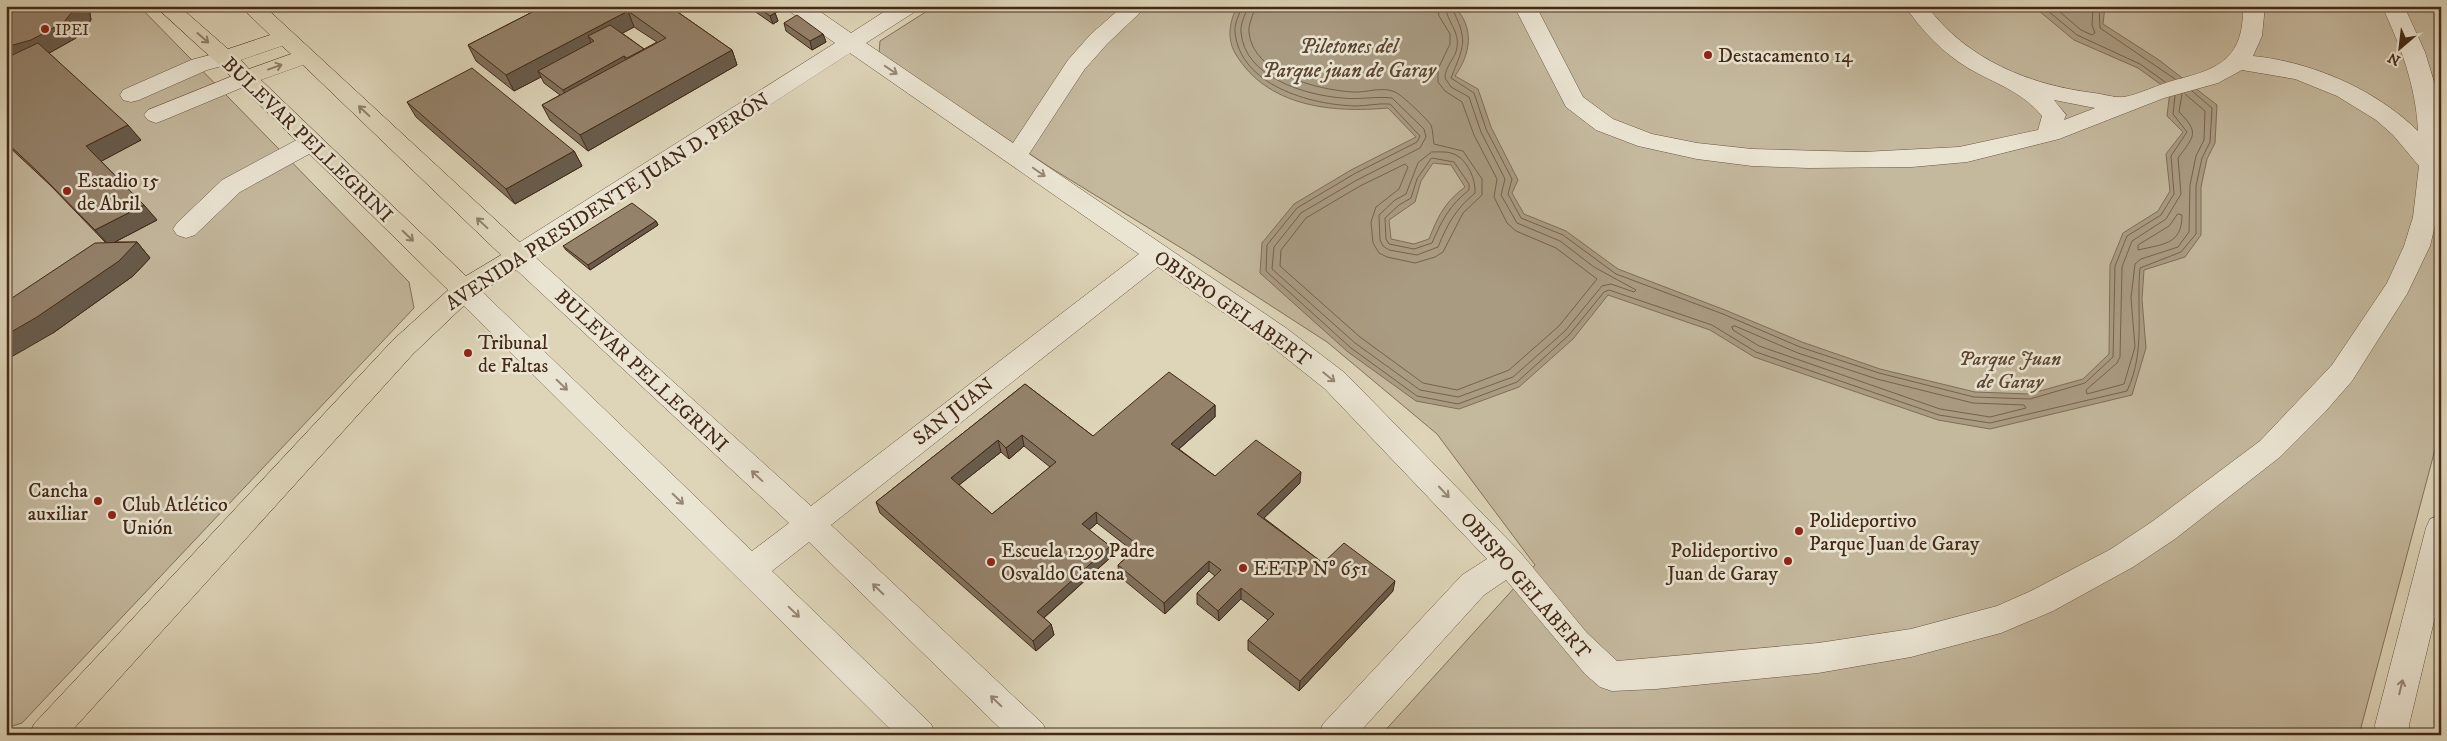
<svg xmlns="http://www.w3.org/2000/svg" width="2447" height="741" font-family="'IM FELL DW Pica',serif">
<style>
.green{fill:#c4b89d;stroke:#84705a}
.water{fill:#a99b82;stroke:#806d57;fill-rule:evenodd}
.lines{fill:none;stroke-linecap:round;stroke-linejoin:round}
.shore{stroke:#76624c;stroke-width:1}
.minor-casing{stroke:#6a543f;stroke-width:1}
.major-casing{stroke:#432916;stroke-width:1}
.minor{fill:#eae4d2;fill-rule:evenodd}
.major{fill:#ded5b9;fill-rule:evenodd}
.wall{fill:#7f705c;stroke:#432916;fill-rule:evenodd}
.shaded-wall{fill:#685b4b;stroke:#432916}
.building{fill:#94826b;stroke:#432916;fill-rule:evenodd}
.oneway{stroke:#907f68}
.oneway2{stroke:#968674}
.poi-dot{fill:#8f2418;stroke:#eae4d2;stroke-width:2}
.labels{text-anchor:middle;stroke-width:5;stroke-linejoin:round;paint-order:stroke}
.far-poi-label{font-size:16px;fill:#432916;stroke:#eae4d2;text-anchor:start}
.poi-label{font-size:20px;fill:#432916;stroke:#eae4d2;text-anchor:start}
.street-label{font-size:20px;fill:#432916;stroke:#eae4d2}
.park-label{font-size:20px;font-style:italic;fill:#5d4631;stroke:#eae4d2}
.water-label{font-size:21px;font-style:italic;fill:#5c4631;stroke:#eae4d2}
</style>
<rect width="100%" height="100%" fill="#ded5b9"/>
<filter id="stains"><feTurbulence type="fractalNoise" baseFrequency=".004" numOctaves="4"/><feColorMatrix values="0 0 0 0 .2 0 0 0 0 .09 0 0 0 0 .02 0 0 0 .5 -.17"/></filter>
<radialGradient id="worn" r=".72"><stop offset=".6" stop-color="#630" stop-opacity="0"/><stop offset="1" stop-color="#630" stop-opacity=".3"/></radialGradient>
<path class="green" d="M6 6H139L409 282 414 308 22 723 6 728Z
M935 6H2441V427L2359 735H1381L1535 565 1437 434 1327 342 1191 254 1051 168 879 54 880 41Z"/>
<path class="water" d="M1238 6H1454C1475 28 1471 53 1455 76L1478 89 1491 127 1518 180 1512 193 1524 214 1566 231 1618 269 1725 310 1802 342 1880 369 1975 392 2029 394 2083 379 2109 354 2110 265 2123 233 2158 211 2170 191 2166 154 2183 132 2167 116 2170 91 2138 68 2074 40 2033 6H2105L2103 24 2159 60 2217 105 2215 143 2207 159 2201 187V235L2185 257 2144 270 2142 299 2146 348 2132 395 1990 429 1938 420 1754 357 1710 330 1608 295 1573 339 1519 387 1459 409 1416 401 1348 352 1260 273 1262 243 1294 204 1351 170 1416 137 1388 108C1331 113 1267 107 1235 53 1227 39 1229 20 1238 6ZM1433 163 1451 165 1465 187C1445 202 1438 216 1429 239L1414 244 1391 239 1389 220 1415 202 1421 181Z"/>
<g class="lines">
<path class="shore" d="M1242 6C1240 14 1234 23 1235 32 1240 85 1310 105 1356 106 1367 106 1378 103 1390 104L1420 136 1417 142 1354 174 1297 208 1267 245 1266 271 1351 348 1417 396 1458 404 1517 382 1569 335 1604 292 1609 290 1712 325 1756 352 1939 415 1990 423 2127 391C2146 351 2136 310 2140 268L2181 252 2196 234V186L2202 158 2210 142 2212 108 2192 91
M1248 6C1246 14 1240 23 1241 32 1244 77 1305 95 1342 98 1359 100 1376 96 1392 98L1424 129 1426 137 1420 148 1357 180 1301 213 1274 247 1272 269 1355 343 1420 390 1458 397 1513 377 1565 331 1602 286 1611 284 1634 292 1636 290 1594 267 1560 241 1517 223 1501 195 1505 179 1481 132 1469 97 1451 87 1445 78C1445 66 1455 59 1457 48 1460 31 1447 22 1445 6
M1255 6C1254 15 1248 23 1249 32 1252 74 1319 90 1353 92 1366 93 1382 86 1395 92 1401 94 1428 120 1431 125 1433 130 1433 139 1434 144L1463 151 1482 179V195L1463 213 1443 252 1435 257 1415 263 1387 257 1379 253 1373 243 1371 222 1376 207 1399 189 1408 167 1405 164 1360 186 1306 218 1281 250 1280 266 1360 337 1423 383 1457 390 1509 370 1559 326 1597 279 1556 248 1516 231 1507 223 1494 197 1497 179 1474 135 1462 102 1445 91 1438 82V69L1450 44V34L1439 16 1437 6
M1451 6C1468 41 1465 43 1451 78L1474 93 1486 129 1512 179 1508 194 1521 218 1563 235 1616 274 1723 314 1800 347 1879 373 1974 397 2030 399 2085 383 2113 357 2115 266 2127 236 2161 215 2174 194 2171 156 2187 132 2173 114 2175 96
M2042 6 2077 35 2140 64 2165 82
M2053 6 2081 30 2092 35 2095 33 2092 25 2093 6
M2099 6 2100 28 2175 79
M2182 94 2179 112C2200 133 2194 136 2178 158L2181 194 2166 219 2132 241 2122 267 2120 357 2117 363 2086 390 2087 394 2124 384 2135 347 2131 298 2135 264 2141 259 2178 247 2189 232 2190 185 2196 156 2204 140 2205 111 2185 94
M1432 152C1439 152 1449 151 1456 155 1468 161 1476 180 1475 193 1455 210 1448 223 1438 247L1417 255 1389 250 1383 246 1380 240 1379 215 1395 200 1406 194 1418 163Z
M1432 158 1454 162 1469 184V190C1449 206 1442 220 1432 243L1414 249 1389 244 1386 239 1385 218 1399 205 1411 198 1417 179Z
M2178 214 2182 215C2182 245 2163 244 2138 250V245L2169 226Z
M1735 326 1798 353 1877 379 1973 403 2024 405 2026 408 1990 417 1940 409 1759 346 1733 330 1732 327Z"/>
<g class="minor-casing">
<path id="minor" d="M786 6H812L851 33 893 6H919L916 11 866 43 1013 143 1068 60 1091 34 1123 6H1147L1107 44 1084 70 1029 154 1286 328 1345 373 1520 552 1587 633 1617 661 1818 643 1911 629 1997 606 2031 591 2111 549 2153 521 2260 441 2332 365 2387 283 2404 246 2413 217 2419 166 2393 135 2376 120 2337 96 2295 79 2242 70 2218 83 2164 98 2059 139 1967 162 1912 167 1809 168 1752 166 1697 159 1638 146 1596 130 1566 107 1514 6H1536L1583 97 1613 119 1652 134 1697 143 1752 149 1863 152 1959 147 2038 130 2042 116C2023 92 1994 83 1968 68 1943 53 1922 31 1905 6H1927C1967 60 2030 85 2094 93 2103 94 2115 98 2124 97 2137 95 2160 84 2175 80 2220 69 2244 58 2243 6H2265L2262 36 2253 56C2312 62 2375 89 2418 131 2416 86 2401 47 2382 6H2404L2425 52 2435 85 2441 125V187L2437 217 2430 246 2407 294 2352 381 2325 412 2280 457 2175 539 2133 567 2053 611 2001 633 1911 657 1818 673 1656 689 1612 691 1600 687 1585 674 1506 580 1484 595 1357 735H1318L1323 724 1462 575 1487 559 1325 389 1266 342 1158 267 831 525 1043 724 1048 735H1007L809 542 772 571 931 724 936 735H896L455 297 451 290 455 283 464 280 473 283 752 551 789 523 509 263 505 256 509 249 835 43 789 11ZM850 53 1139 254 811 506 535 257ZM2054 100 2095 108 2064 120 2066 115Z
M225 51 233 53 236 58 233 63 207 70 139 100 131 102 123 100 120 95 123 90 191 60Z
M245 71 253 73 256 78 253 83 164 120 156 123 148 120 144 115 148 110Z
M312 134 320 136 324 142 320 148 240 192 195 235 186 238 177 235 173 229 177 223 222 180 304 136Z
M2441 515V592L2409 725 2410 735H2376L2375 725 2426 528 2430 519Z"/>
</g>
<g class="major-casing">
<path id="major" d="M155 6H179L228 49 270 35 240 6H264L527 249 531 256 527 263 473 297 413 354 68 735H29L34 724 393 340 448 290 217 63ZM282 46 291 54 249 69 241 60ZM303 65 501 255 466 276 261 80Z"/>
</g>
<use href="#minor" class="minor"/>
<use href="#major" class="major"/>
</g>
<path class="wall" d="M6 6 89 8 91 20 76 38 49 53 141 140 101 161 157 220 115 242H137L150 258 133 276 53 333 106 243 51 186 6 144Z
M544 6H669L732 50 737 65 588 151 550 120 542 105 560 95 544 83 541 77 514 91 476 61 468 45ZM634 27 657 42 644 49 622 33Z
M747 6H781L782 9 775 13 778 21 773 24Z
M784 23 823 34 826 42 812 50 786 31Z
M407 102 574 151 582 166 515 204 416 117Z
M656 221 658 225 590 270 566 250 563 246Z
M1025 384 1093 436 1215 405V417L1179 449 1215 476 1300 483 1264 518 1323 563 1393 591 1299 691 1248 650V640L1268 620 1241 599 1219 621 1197 604V593L1215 576 1209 571 1165 614 1119 576 1118 565 1133 551 1097 523 1089 530 1110 546 1111 557 1044 618 1051 624 1054 635 1036 651 880 513 876 502ZM1024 446 1050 467 992 514 959 485 1001 452 1009 459Z"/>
<path class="shaded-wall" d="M77 6H87L89 8 91 20 76 38 44 56 13 65 6 57V47Z
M769 6H781L782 9 770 16 767 7Z
M628 11 634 27 597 47 594 41 588 36 594 48 538 71 541 77 514 91 506 75Z
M775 13 778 21 773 24 770 16Z
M823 34 826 42 812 50 810 41Z
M732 50 737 65 588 151 580 135Z
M624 56 630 69 569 102 563 90Z
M128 125 141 140 100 162 86 146Z
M574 151 582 166 515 204 506 189Z
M144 205 157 220 109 245 95 230Z
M656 221 658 225 590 270 588 265Z
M137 242 150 258 133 276 53 333 6 360V335Z
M1215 405V417L1172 455 1171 444Z
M1022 435 1024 446 1009 459 1006 448Z
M998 440 1001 452 954 489 951 478Z
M1301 472 1300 483 1257 525V514Z
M1096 512 1097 523 1083 535 1082 524Z
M1110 546 1111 557 1039 622 1037 612Z
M1209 561V571L1165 614 1164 603Z
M1395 581 1393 591 1299 691 1300 681Z
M1241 588V599L1219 621 1218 611Z
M1051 624 1054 635 1036 651 1033 641Z"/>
<path class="building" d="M6 6H77L64 22 31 40 6 47Z
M544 6H669L732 50 580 135 542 105 666 38 628 11 506 75 468 45Z
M756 6H769L767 7 775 13 770 16Z
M797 15 823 34 810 41 784 23Z
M610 25 644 49 627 58 624 56 563 90 538 71 594 41 588 36Z
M38 43 128 125 86 146 144 205 95 230 36 170 6 142V58Z
M472 68 574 151 506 189 407 102Z
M632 203 656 221 588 265 563 246Z
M137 242 119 261 37 317 6 335V302L95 243Z
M1169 372 1215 405 1171 444 1215 476 1256 440 1301 472 1257 514 1323 563 1344 543 1395 581 1300 681 1248 640 1274 614 1241 588 1218 611 1197 593 1221 570 1209 561 1164 603 1118 565 1139 546 1096 512 1082 524 1110 546 1037 612 1051 624 1033 641 876 502 1025 384 1093 436ZM1022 435 1056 462 992 514 951 478 998 440 1006 448Z"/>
<defs><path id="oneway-shaft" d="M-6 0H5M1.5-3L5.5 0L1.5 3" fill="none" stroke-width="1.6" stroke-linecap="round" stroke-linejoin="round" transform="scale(1.25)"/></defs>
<g class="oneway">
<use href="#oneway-shaft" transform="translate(203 38) rotate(41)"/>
<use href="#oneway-shaft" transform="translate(275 67) rotate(-20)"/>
<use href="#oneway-shaft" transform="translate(364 111) rotate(-137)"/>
<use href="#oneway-shaft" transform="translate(482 223) rotate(-137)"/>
<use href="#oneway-shaft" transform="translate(408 236) rotate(44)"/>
</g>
<g class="oneway2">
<use href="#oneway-shaft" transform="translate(891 70) rotate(34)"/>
<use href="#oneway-shaft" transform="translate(1039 172) rotate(35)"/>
<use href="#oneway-shaft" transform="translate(1329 377) rotate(39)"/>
<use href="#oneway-shaft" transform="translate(562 385) rotate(44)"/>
<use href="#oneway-shaft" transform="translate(757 476) rotate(-137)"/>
<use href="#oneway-shaft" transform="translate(1444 492) rotate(47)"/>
<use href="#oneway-shaft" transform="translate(678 499) rotate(44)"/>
<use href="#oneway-shaft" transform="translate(878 589) rotate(-136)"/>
<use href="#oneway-shaft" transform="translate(794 612) rotate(44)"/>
<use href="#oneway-shaft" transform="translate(2401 687) rotate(-76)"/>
<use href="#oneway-shaft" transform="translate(996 701) rotate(-136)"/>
</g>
<g class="poi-dot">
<circle cx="45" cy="29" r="5"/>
<circle cx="1708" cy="55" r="5"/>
<circle cx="67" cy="191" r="5"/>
<circle cx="468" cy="353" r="5"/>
<circle cx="98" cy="501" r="5"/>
<circle cx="112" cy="515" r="5"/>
<circle cx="1799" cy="531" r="5"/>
<circle cx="1788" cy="561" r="5"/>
<circle cx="991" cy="562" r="5"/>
<circle cx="1243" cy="568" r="5"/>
</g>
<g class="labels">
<g class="far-poi-label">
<text x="55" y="35">IPEI</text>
</g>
<g class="poi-label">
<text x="1718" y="62">Destacamento 14</text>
<text x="77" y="187">Estadio 15<tspan x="77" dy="23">de Abril</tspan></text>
<text x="478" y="349">Tribunal<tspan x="478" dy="23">de Faltas</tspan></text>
<text x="88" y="497" text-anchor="end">Cancha<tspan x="88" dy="23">auxiliar</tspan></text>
<text x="122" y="511">Club Atlético<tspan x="122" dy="23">Unión</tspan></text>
<text x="1809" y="527">Polideportivo<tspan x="1809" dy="23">Parque Juan de Garay</tspan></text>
<text x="1001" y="557">Escuela 1299 Padre<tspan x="1001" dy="23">Osvaldo Catena</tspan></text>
<text x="1778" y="557" text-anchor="end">Polideportivo<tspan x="1778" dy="23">Juan de Garay</tspan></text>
<text x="1253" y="575">EETP Nº 651</text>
</g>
<g class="street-label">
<text transform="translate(308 139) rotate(44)" y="7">BULEVAR PELLEGRINI</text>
<text transform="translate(607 201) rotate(-33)" y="7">AVENIDA PRESIDENTE JUAN D. PERÓN</text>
<text transform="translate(1233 308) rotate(35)" y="7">OBISPO GELABERT</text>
<text transform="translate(642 370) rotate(43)" y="7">BULEVAR PELLEGRINI</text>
<text transform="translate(953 411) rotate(-38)" y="7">SAN JUAN</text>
<text transform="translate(1526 585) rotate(49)" y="7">OBISPO GELABERT</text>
</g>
<g class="park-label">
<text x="2010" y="365">Parque Juan<tspan x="2010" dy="23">de Garay</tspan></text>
</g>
<g class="water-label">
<text x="1349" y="53">Piletones del<tspan x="1349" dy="24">Parque juan de Garay</tspan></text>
</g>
</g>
<rect width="2447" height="741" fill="none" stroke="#ded5b9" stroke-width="25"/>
<rect x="8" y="8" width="2432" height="726" fill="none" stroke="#432916" stroke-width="2.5"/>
<rect x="12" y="12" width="2422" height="716" fill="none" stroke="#432916"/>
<g transform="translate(2400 48) rotate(208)" stroke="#eae4d2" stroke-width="4" paint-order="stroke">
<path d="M0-4L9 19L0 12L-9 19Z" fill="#432916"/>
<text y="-8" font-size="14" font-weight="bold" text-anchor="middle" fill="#432916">N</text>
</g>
<rect width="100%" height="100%" filter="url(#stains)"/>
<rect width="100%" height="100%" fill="url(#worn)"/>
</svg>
